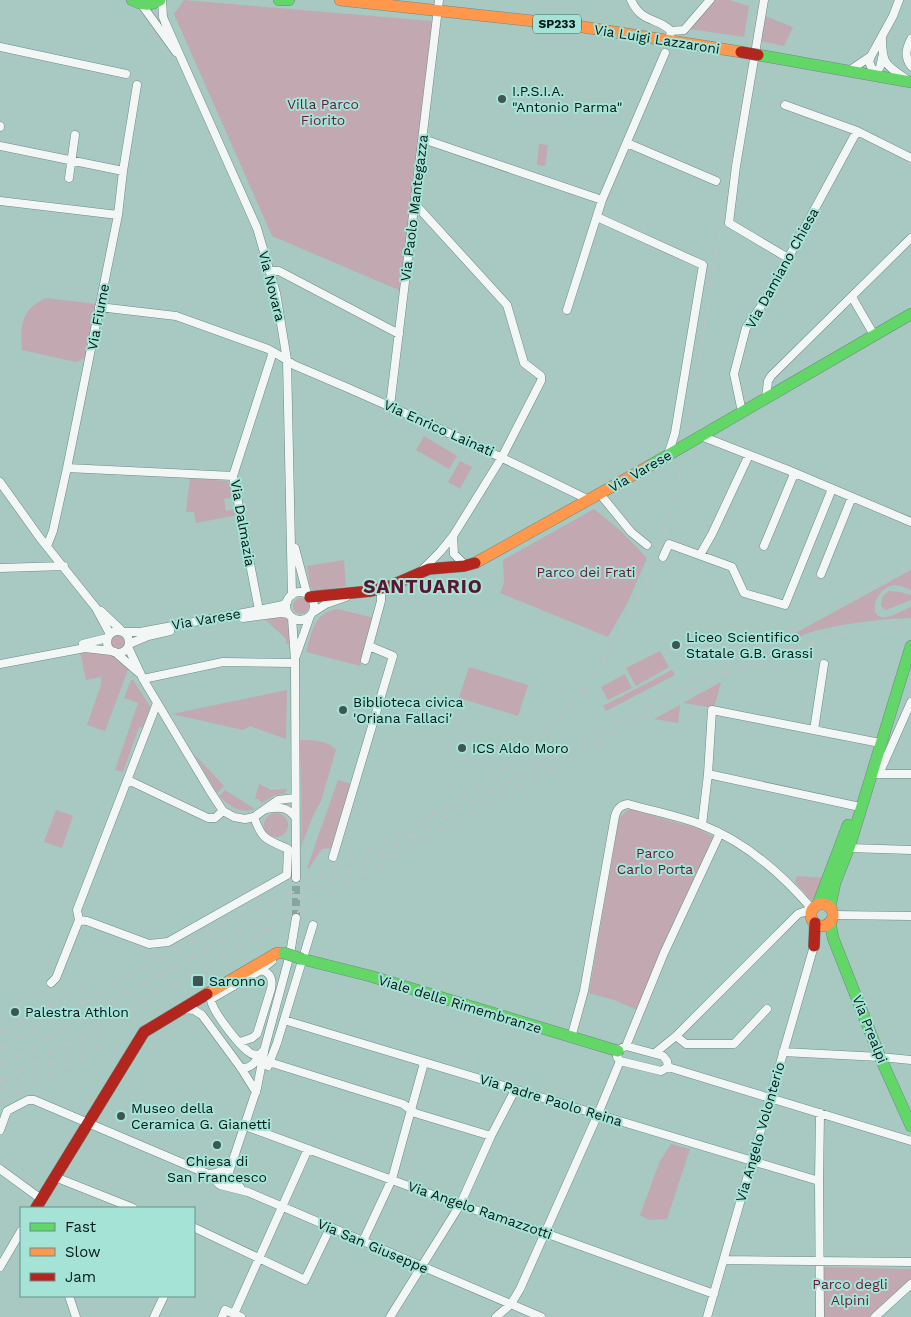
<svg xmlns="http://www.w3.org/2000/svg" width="911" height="1317" font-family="'Work Sans',sans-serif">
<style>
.green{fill:#c2a8b1}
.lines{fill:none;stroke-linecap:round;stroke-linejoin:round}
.street-tunnel{stroke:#87a59f;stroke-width:8;stroke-dasharray:8 4;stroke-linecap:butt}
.street-casing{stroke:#6f8984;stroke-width:9}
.fast-casing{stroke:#6f8984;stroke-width:12}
.slow-casing{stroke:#6f8984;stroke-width:12}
.jam-casing{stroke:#6f8984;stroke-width:12}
.street{stroke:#f2f7f6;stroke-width:8}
.fast{stroke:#63d668;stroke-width:11}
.slow{stroke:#ff974d;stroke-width:11}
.jam{stroke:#b3261e;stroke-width:11}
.rail{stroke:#b9c3c1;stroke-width:2;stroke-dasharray:9 9;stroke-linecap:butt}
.fast-bridge-casing{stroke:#6f8984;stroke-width:12;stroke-linecap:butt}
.jam-bridge-casing{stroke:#6f8984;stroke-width:12;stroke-linecap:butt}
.fast-bridge{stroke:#63d668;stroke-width:11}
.jam-bridge{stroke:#b3261e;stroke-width:11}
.poi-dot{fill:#3c5652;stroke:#a6e3d7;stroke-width:2}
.labels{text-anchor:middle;stroke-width:4;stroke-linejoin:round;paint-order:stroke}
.shield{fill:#a6e3d7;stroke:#33564f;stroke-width:1}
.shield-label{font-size:12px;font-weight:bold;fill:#021915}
.street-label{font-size:14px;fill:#021915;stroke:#a6e3d7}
.poi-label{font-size:14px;fill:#021915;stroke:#a6e3d7;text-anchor:start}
.park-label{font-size:14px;fill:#681b39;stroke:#a6e3d7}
.district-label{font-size:19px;font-weight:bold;letter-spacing:1px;fill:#591630;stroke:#a6e3d7}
</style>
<rect width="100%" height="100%" fill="#a8c8c2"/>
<path class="green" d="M184 0 432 21 401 291 272 236 174 14Z
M713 0H729L749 6 744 37 689 29Z
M765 16 793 27 784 46 761 41Z
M539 144 548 145 545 166 537 165Z
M46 298 96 304 85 358 76 362 22 350C20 326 21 309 46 298Z
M424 436 457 456 449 469 416 450Z
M460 461 472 467 460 489 448 482Z
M190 478 227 481 231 486 234 497 224 499 226 511 236 509 238 515 196 523 194 512H186Z
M594 509 621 531 647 558 628 602 608 637 500 593 504 583 503 560Z
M344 560 346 586 320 591 313 590 310 586 307 566Z
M911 570V590C907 589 900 585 896 585 876 585 865 620 886 617 894 616 903 610 911 607V618C879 619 846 623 815 631 803 634 793 640 782 644H777L781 641Z
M889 591 900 592 911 595V600L886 610 881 606 882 597Z
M293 606a8 8 0 1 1 16 0a8 8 0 1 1-16 0Z
M338 609 374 618 360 666 306 652C312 632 314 612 338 609Z
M280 616 284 617 290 622 291 644H286V639L266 620V618Z
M110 642a8 8 0 1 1 16 0a8 8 0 1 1-16 0Z
M80 651C101 653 112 653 129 667L105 731 87 725 101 685V677L86 680Z
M660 651 669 667 636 686 626 668Z
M469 667 528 685 518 716 459 698Z
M672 670 675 675 606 711 603 706Z
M625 674 632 688 608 700 601 687Z
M131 680H133L151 708 144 728 139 727 123 772 115 770 138 703 124 698Z
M721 682 714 708 683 703Z
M287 690 286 739 250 726 243 730 172 714Z
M680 705 678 723 654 719Z
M300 740C311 740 328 740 336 750L321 801 313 816 301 847C303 811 300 776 300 740Z
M194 754 224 786 217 793Z
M338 780 351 784 333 848 322 849 309 868H307Z
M259 784 271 790 287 789 284 794 274 795 262 803 258 799H255Z
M225 790 255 809C239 814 231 807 219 796Z
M629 809 700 829 713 837 637 1010 614 1000 589 993 619 818Z
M56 810 73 816 62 848 44 842Z
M264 825a12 12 0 1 1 24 0a12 12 0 1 1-24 0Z
M797 876 827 878 820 896 811 900 795 882Z
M671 1144 690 1149 667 1219 649 1220 640 1215 660 1161Z
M823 1267 911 1269V1281L869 1317H824Z"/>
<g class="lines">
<path class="street-tunnel" d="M296 918V878"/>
<g class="street-casing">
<path id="street" d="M162 0 163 17 165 22 257 228 276 293 287 360 292 595
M631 0C642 24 658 17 671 31L670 36
M764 0 736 166 729 223 788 258
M142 5 176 52
M671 31 684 30 710 0
M882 39C882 64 886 65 906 79
M911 39C906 49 904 56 911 66
M0 47 126 74
M871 56 869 62 875 75 880 67 882 58
M849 71 871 56 893 16 899 0
M785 105 857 131 911 158
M0 127V126
M423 139 602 200
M627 143 716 181
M0 146 123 171
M69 178 75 135
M0 201 118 215
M415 204 507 305 524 363 541 376V381L502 457 453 536 440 552 422 570
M597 217 703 265 675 433 668 455
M271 271H279L399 334
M852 297 874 335
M99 307 176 316 268 349 282 357 294 365C394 407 492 452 589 500
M567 310 602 200 665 53
M766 398 768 381 771 376 911 238
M390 406 439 0
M742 412 734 374 746 328 766 299 857 131
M701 436 788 470 911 522
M67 468 233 476
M0 482 40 538 96 608 110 634
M600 494 631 532 647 545
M453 536 454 554 466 566
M47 546 53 531 67 468 118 215 123 171 137 85
M764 546 794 474
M295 548 307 594
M700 555 712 534 749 455
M663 557 669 544 732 567 744 593 785 605 832 489
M0 568 64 566
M821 574 852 497
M286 606a14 14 0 1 1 28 0a14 14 0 1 1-28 0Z
M259 610 233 476 273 352
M101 611 121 630
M312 613 326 604 346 597
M243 618 281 613 288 614
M292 618 295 660 296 878
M107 642a11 11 0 1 1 22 0a11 11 0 1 1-22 0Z
M124 632H140L259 610 283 605 287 602
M83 644 107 638
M129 644 148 636 170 631
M128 647 143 679 210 791 223 811 234 817 245 819 254 817 278 800 295 798
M115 652 138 672
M296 656 310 616
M365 660 381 601V588
M0 664 85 648 111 651
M143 679 223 662 295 663
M814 730 824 664
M708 774 860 807
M875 774H911
M879 774 911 702
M128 780 208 818H215L223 811
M266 809C278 807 287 806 295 817
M702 825 708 774 712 710 880 743
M849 848 911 850
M333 857 393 656 369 646
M833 915 911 916
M79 920 87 921 149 944 168 942 287 875 288 849C266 839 262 840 254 817
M51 983 56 978 79 920 77 910 157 703
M182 1009 194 1010 202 1015 241 1068 256 1092
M284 1020 819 1181
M676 1036 686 1044H734L767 1009
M571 1038 584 991 615 816C617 809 620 805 628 804 652 811 679 816 702 825 746 842 782 874 812 909
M240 1042 252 1038 257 1034 271 989C273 979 271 973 261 970
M626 1046 664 953 720 833
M626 1046 663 1056 667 1061 668 1067 661 1071 620 1061 617 1057C618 1050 620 1048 626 1046Z
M783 1052 880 1057 911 1060
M655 1053 676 1036 798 914 806 911 811 913
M260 1055C255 1055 252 1055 249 1052 239 1045 211 1010 211 999L261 970 272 961
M269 1062 403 1104 415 1113 491 1136
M268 1066 277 1043 313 925
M668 1067 911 1141
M241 1068C252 1069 256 1061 262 1052
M820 1113 819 1181 820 1317
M245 1126 460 1205 545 1233 714 1294
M0 1130 7 1111 28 1100H34L208 1174C219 1174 224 1170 231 1162
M0 1169 41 1199
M208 1174 220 1185 248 1192 541 1317
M55 1177 133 1208
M240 1187 229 1178V1172L257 1088 265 1047 290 954 296 918
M195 1228 305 1280 330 1228
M363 1241 392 1179 424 1063
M724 1260 911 1262
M0 1267 21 1231
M69 1296 76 1317
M234 1314 308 1149
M154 1317 164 1296
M222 1317 225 1310 241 1317
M390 1317 460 1205 491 1136 515 1090
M496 1317 511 1304 520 1289 598 1114 620 1061
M707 1317 814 946
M875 1317 911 1284"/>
</g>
<g class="fast-casing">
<path id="fast" d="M132 0C142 5 150 6 160 0
M279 0H289
M758 55 911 82
M651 465 911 314
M818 904 848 825
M830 907 835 883 850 845 911 646
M830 922 833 938 880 1057 911 1126
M302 959 370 976 618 1051"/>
</g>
<g class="slow-casing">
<path id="slow" d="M340 0 570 25 741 52
M475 563 651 465
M811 915a11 11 0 1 1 22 0a11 11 0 1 1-22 0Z
M207 994 277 953H284"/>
</g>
<g class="jam-casing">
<path id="jam" d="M310 597 371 591 390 586 429 569 464 566 475 563
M814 946 815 923
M36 1208 144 1032 207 994"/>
</g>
<use href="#street" class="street"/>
<use href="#fast" class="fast"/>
<use href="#slow" class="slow"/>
<use href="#jam" class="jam"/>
<path class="rail" d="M687 433 757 0
M690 692 726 673 766 657 818 641 850 632 911 626
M0 1034 92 981
M0 1048C76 1006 151 962 228 923 245 915 262 907 279 899 322 878 363 854 404 831 436 813 468 797 497 775 571 718 627 639 658 551 669 522 676 491 683 460
M0 1067 30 1048 571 748 911 565
M0 1082 194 973 356 878 666 705
M0 1091 99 1036
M0 1103 105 1044"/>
<g class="fast-bridge-casing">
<path id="fast-bridge" d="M284 953 302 959"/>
</g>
<g class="jam-bridge-casing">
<path id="jam-bridge" d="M741 52 758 55"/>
</g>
<use href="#fast-bridge" class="fast-bridge"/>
<use href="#jam-bridge" class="jam-bridge"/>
</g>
<g class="poi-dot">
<circle cx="502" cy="99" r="5"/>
<circle cx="676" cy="645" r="5"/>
<circle cx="343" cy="710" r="5"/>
<circle cx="462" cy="748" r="5"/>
<rect x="192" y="975" width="12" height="12" rx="2.5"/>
<circle cx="15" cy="1012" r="5"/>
<circle cx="121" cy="1116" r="5"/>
<circle cx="217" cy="1145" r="5"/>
</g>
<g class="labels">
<rect class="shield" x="533" y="14.5" width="48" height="19" rx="4"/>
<g class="shield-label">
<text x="557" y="28">SP233</text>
</g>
<g class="street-label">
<text transform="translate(657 39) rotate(9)" y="5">Via Luigi Lazzaroni</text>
<text transform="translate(414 208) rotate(-83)" y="5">Via Paolo Mantegazza</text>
<text transform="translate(782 268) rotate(-61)" y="5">Via Damiano Chiesa</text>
<text transform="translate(272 286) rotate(76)" y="5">Via Novara</text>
<text transform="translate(98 317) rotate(-79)" y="5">Via Fiume</text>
<text transform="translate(439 428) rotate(24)" y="5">Via Enrico Lainati</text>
<text transform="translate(640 471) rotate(-30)" y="5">Via Varese</text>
<text transform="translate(243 523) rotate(80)" y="5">Via Dalmazia</text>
<text transform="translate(206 619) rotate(-10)" y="5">Via Varese</text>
<text transform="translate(460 1004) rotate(17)" y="5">Viale delle Rimembranze</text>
<text transform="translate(870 1029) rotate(68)" y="5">Via Prealpi</text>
<text transform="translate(551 1100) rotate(17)" y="5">Via Padre Paolo Reina</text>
<text transform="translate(760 1132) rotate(-74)" y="5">Via Angelo Volonterio</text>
<text transform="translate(480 1210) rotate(19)" y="5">Via Angelo Ramazzotti</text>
<text transform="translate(373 1246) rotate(23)" y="5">Via San Giuseppe</text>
</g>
<g class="poi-label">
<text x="512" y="96">I.P.S.I.A.<tspan x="512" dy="16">"Antonio Parma"</tspan></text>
<text x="686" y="642">Liceo Scientifico<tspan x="686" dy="16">Statale G.B. Grassi</tspan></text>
<text x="353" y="707">Biblioteca civica<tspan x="353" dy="16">'Oriana Fallaci'</tspan></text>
<text x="472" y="753">ICS Aldo Moro</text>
<text x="209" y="986">Saronno</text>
<text x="25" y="1017">Palestra Athlon</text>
<text x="131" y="1113">Museo della<tspan x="131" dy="16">Ceramica G. Gianetti</tspan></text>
<text x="217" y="1166" text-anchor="middle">Chiesa di<tspan x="217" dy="16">San Francesco</tspan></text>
</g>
<g class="park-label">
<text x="323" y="109">Villa Parco<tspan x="323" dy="16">Fiorito</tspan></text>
<text x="586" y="577">Parco dei Frati</text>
<text x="655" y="858">Parco<tspan x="655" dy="16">Carlo Porta</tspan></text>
<text x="850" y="1289">Parco degli<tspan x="850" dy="16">Alpini</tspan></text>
</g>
<g class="district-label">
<text x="423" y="593">SANTUARIO</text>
</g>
</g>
<rect x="20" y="1207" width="175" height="90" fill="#a6e3d7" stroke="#649289"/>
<rect x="30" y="1223" width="25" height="8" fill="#63d668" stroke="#649289"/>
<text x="65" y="1232" font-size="15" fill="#021915">Fast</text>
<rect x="30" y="1248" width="25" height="8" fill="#ff974d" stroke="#649289"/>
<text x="65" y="1257" font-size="15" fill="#021915">Slow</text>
<rect x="30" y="1273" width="25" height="8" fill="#b3261e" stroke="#649289"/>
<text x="65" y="1282" font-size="15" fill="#021915">Jam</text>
</svg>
